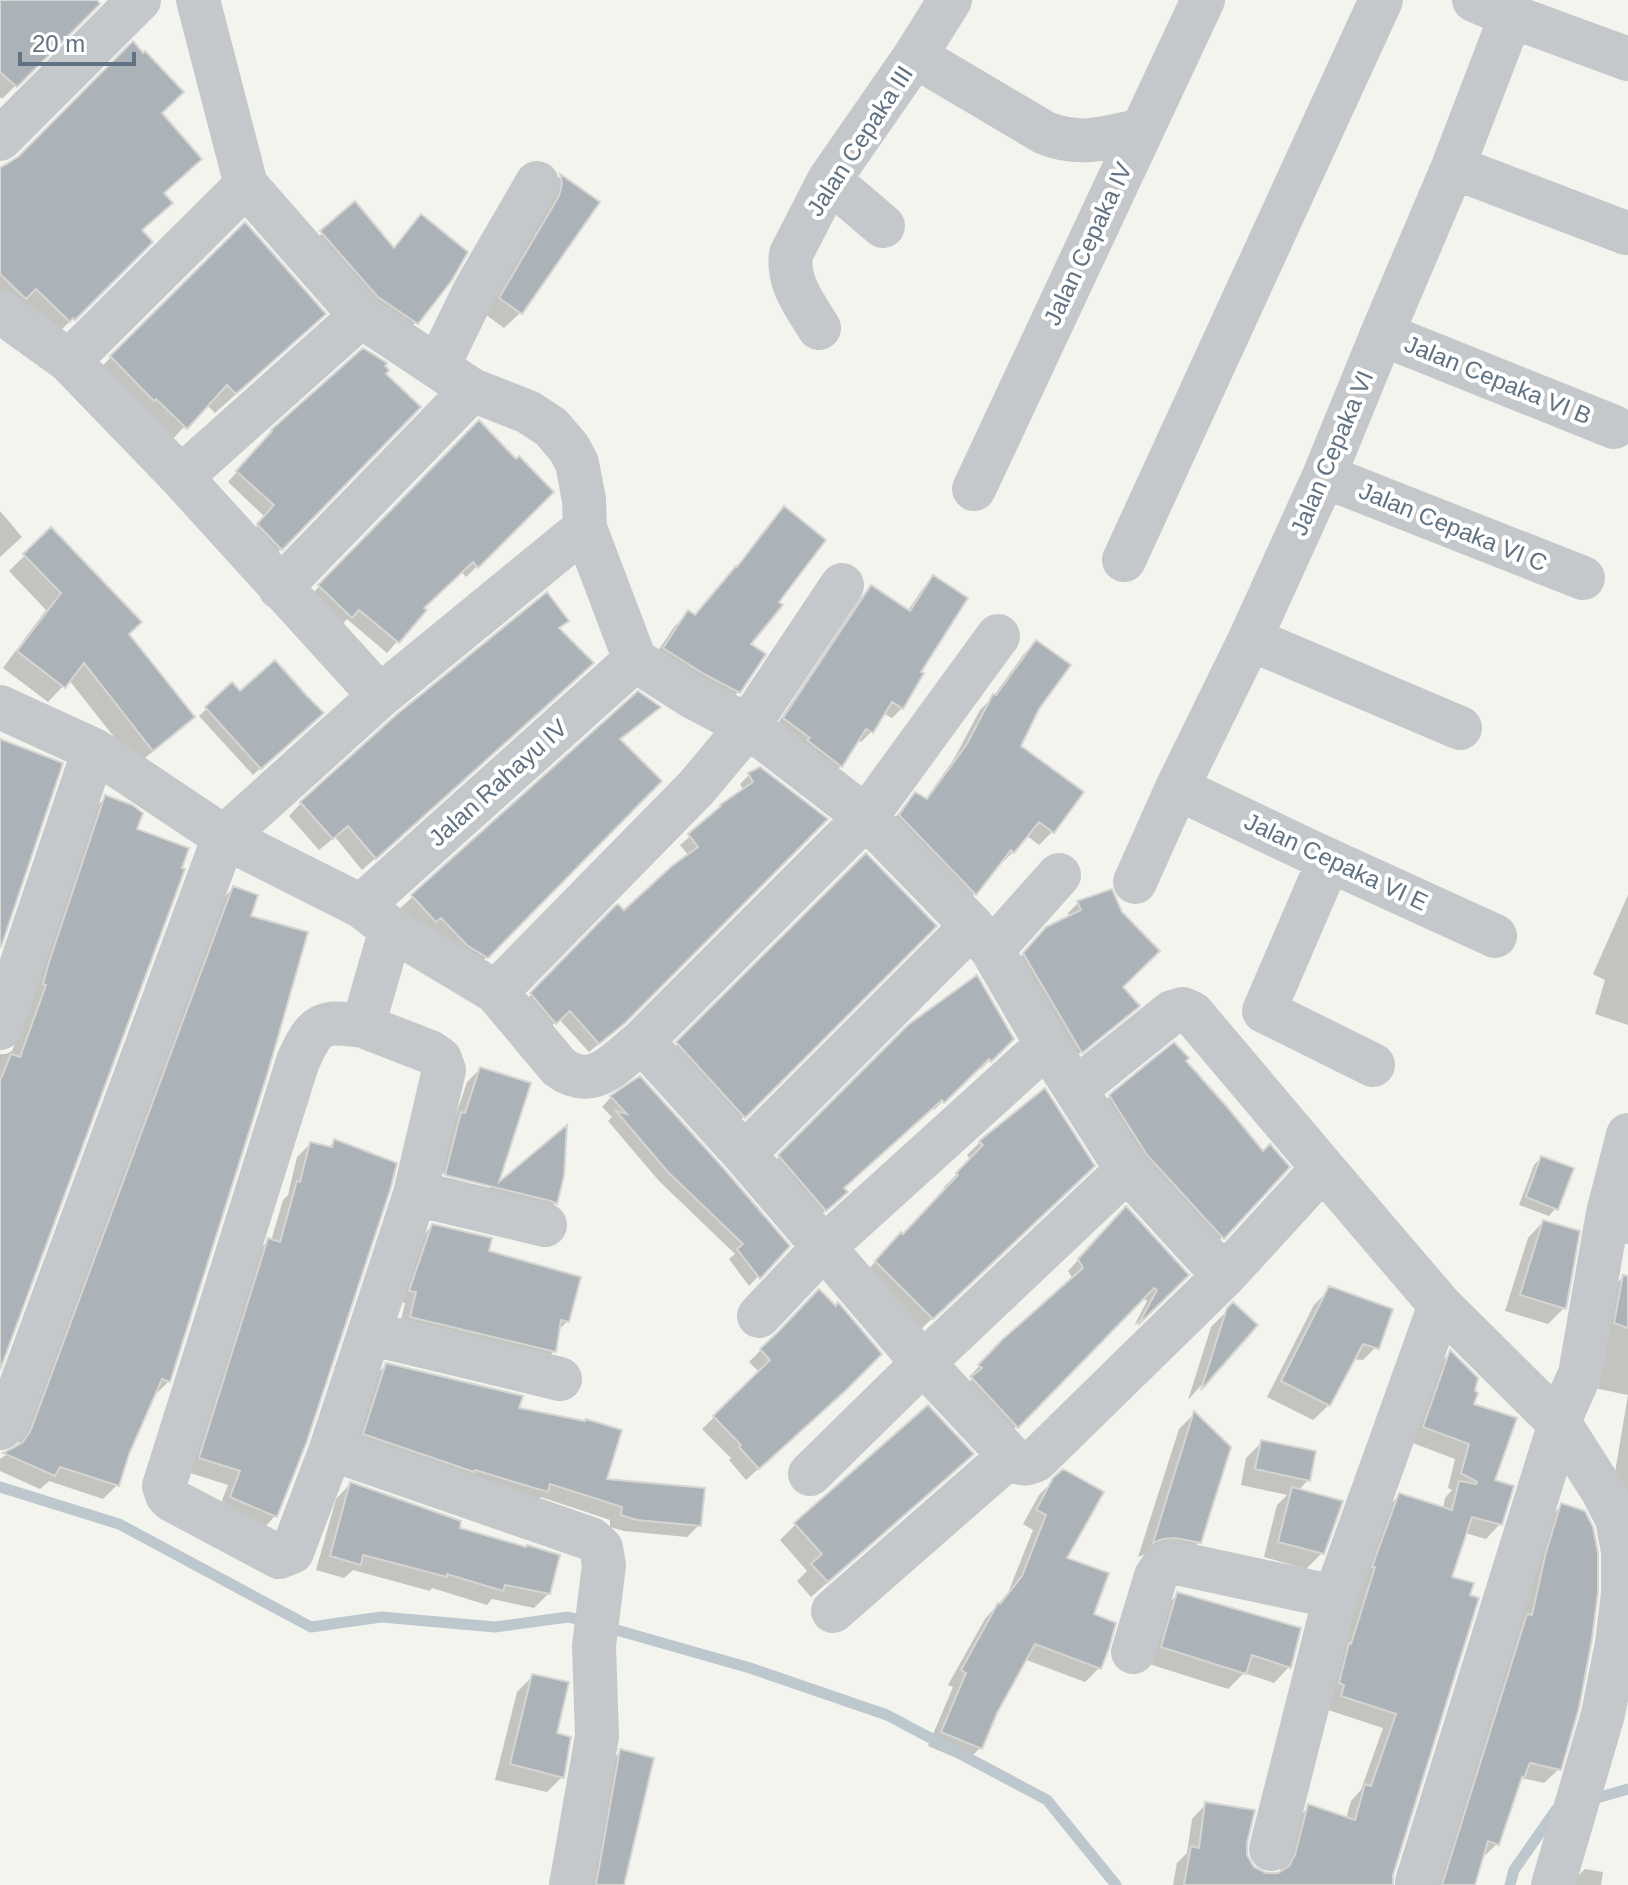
<svg xmlns="http://www.w3.org/2000/svg" width="1628" height="1885" font-family="Arial,sans-serif">
<style>
.shadow{fill:#0003}
.lines{fill:none;stroke-linecap:round;stroke-linejoin:round}
.stream{stroke:#bcc8cd;stroke-width:11}
.building{fill:#abb2b8;stroke:#d5d5d2;stroke-width:2}
.minor{stroke:#c5c8cb;stroke-width:44}
.labels{text-anchor:middle;stroke-width:8;stroke-linejoin:round;paint-order:stroke}
.street-label{font-size:24px;fill:#607283;stroke:#fff}
</style>
<rect width="100%" height="100%" fill="#f4f4ef"/>
<path class="shadow" d="M0 0H94L97 4 2 99 0 97Z
M159 113 162 194 140 231 151 242 60 331 0 300V171Z
M560 177 598 203 520 313 504 328 485 314 545 192Z
M355 204 393 249 421 217 416 322 402 337 307 247Z
M245 225 303 334 215 413 206 404 165 447 91 377Z
M383 374 418 407 271 559 249 535 265 517 228 482 273 431Z
M479 422 516 461 552 492 466 577 461 571 422 608 424 610 387 653 347 619 340 627 309 597Z
M784 509 748 644 763 655 738 692 724 707 650 663 674 627 688 613 693 617 731 574 770 523Z
M0 511 22 537 0 557Z
M51 530 127 634 192 717 176 733 136 765 69 680 48 702 3 668 46 610 9 571Z
M933 578 919 672 902 708 892 718 883 713 871 732 861 742 857 740 841 766 830 776 774 729 861 597 871 587 907 612 923 588Z
M558 629 579 675 362 870 335 837 319 850 289 816 301 803Z
M1036 642 1038 708 1018 746 1081 793 1052 832 1039 845 1026 835 1013 852 1000 865 998 863 975 893 962 906 887 829 903 807 916 794 925 800 954 759 980 710 992 698 1023 655Z
M232 685 240 693 314 720 253 775 199 716Z
M638 694 658 707 643 722 619 741 659 781 471 973 396 912Z
M749 775 825 820 613 1032 589 1052 559 1019 545 1032 522 1004 617 907 624 913 689 856 680 845 744 791 740 784Z
M106 797 0 1364V1054H6L12 1051 94 809Z
M866 855 934 926 735 1125 670 1052Z
M233 888 249 917 169 1381 155 1395 153 1394 127 1453 117 1485 103 1499 49 1481 40 1489 0 1471V1459L17 1448 220 902Z
M1628 895V1025L1595 1014 1605 980 1593 974Z
M1078 903 1120 988 1126 1016 1070 1061 1013 965 1035 941 1069 918 1068 913Z
M909 1027 1012 1038 981 1069 978 1067 934 1110 932 1108 842 1188 836 1201 816 1219 770 1166Z
M480 1069 528 1084 495 1188 565 1129 555 1203 542 1216 433 1188 436 1175 490 1188V1184L437 1172 467 1082Z
M639 1078 788 1246 749 1286 729 1259 735 1254 659 1181 608 1121 612 1117 602 1107 611 1097Z
M1045 1091 1079 1179 919 1331 863 1275 888 1248 903 1236 947 1189 944 1187 971 1160 967 1155 980 1142Z
M1110 1096 1262 1154 1287 1167 1214 1246 1101 1105Z
M334 1142 275 1516 262 1530 218 1511 228 1485 187 1472 255 1254 269 1240 271 1241 283 1200 288 1195 297 1157 310 1144 328 1148Z
M1541 1158 1556 1208 1549 1216 1519 1205 1534 1165Z
M1126 1208 1186 1275 1134 1326 1147 1301 1142 1298 1006 1437 962 1390 972 1379 969 1377 1003 1341 1073 1279 1068 1271 1106 1230 1105 1229Z
M1543 1222 1564 1308 1548 1324 1505 1311 1528 1238Z
M432 1226 487 1252 568 1321 557 1331 554 1351 542 1363 399 1329 405 1303 399 1302 420 1238Z
M1623 1277 1628 1278V1395L1594 1388 1611 1289Z
M1330 1289 1379 1344 1363 1360 1352 1359 1329 1405 1313 1420 1267 1397 1314 1305Z
M819 1291 830 1403 746 1480 729 1460 731 1458 702 1429 760 1373 749 1362Z
M1233 1305 1255 1325 1188 1400 1211 1327Z
M1450 1353 1471 1405 1493 1481 1500 1524 1486 1539 1465 1533 1450 1579 1391 1874V1885H1173L1177 1863 1187 1853 1192 1819 1206 1804 1245 1843V1856L1253 1869 1265 1875H1279L1294 1821 1309 1807 1346 1819 1351 1801 1361 1790 1383 1728 1328 1710 1326 1697 1385 1509 1400 1495 1443 1509 1445 1498 1452 1490 1448 1488 1455 1459 1410 1442 1436 1367Z
M386 1365 517 1410 584 1423 605 1481 699 1525 687 1537 624 1531 610 1527V1520L541 1497 534 1503 352 1446 374 1377Z
M1628 1395V1523L1612 1490Z
M1194 1414 1199 1542 1183 1558 1145 1554 1138 1557 1179 1429Z
M1262 1442 1308 1480 1298 1491 1322 1553 1306 1569 1264 1557 1277 1505 1287 1495 1241 1485 1246 1458Z
M956 1470 811 1597 797 1581 807 1571 780 1540 796 1524Z
M1063 1471 1065 1559 1091 1616 1099 1668 1085 1682 1024 1659 995 1712 980 1748 966 1762 928 1746 953 1687 948 1685 985 1619 1008 1593 1033 1530 1023 1524 1039 1495Z
M350 1484 457 1529 530 1550 549 1593 534 1608 492 1599 487 1605 432 1588 430 1591 353 1570 344 1578 316 1570 336 1499Z
M1562 1505 1559 1769 1544 1783 1522 1778 1518 1782 1497 1844 1482 1858 1473 1885H1434L1547 1520Z
M1178 1594 1289 1667 1274 1683 1244 1673 1228 1689 1146 1663 1162 1610Z
M533 1676 554 1735 562 1777 547 1792 495 1780 517 1692Z
M621 1751 623 1882 625 1883V1885H584L605 1767Z
M1585 1869 1603 1872 1601 1885H1569Z"/>
<g class="lines">
<path class="stream" d="M0 1487 119 1524 311 1627 381 1617 495 1627 568 1617 589 1622
M606 1627 750 1668 887 1715 1047 1800 1116 1885
M1590 1800 1628 1789
M1510 1885 1514 1870 1556 1810 1558 1809"/>
</g>
<path class="building" d="M0 0H97L100 4 17 87 0 72Z
M133 41 143 53 145 51 184 92 162 113 202 159 164 193 173 203 142 230 153 242 75 320 73 318 70 322 36 289 26 299 0 274V168L18 157Z
M560 174 600 202 522 314 499 298 559 196 562 184Z
M355 201 394 248 421 214 468 252 452 280 418 324 378 297 320 231Z
M245 222 326 314 236 394 227 385 187 429 156 399 154 401 110 356Z
M363 348 387 363 385 366 389 370 386 374 421 407 282 550 257 524 274 505 236 471 272 431 271 430Z
M479 420 516 459 519 456 554 492 478 568 473 562 424 608 427 610 399 643 359 610 352 618 318 585Z
M784 506 826 540 779 602 783 605 751 644 766 654 740 693 704 674 663 648 688 610 695 615 736 566 737 567Z
M51 527 142 622 129 634 195 717 153 751 84 663 65 688 17 651 61 593 23 554Z
M933 575 968 598 921 672 924 673 903 709 892 702 873 733 866 729 842 767 807 740 810 738 783 718 871 585 910 611Z
M547 592 569 621 559 628 594 663 376 859 348 826 333 839 300 802 396 715Z
M1036 640 1071 665 1039 709 1021 746 1084 792 1054 833 1039 822 1014 853 1011 850 976 895 899 815 915 792 927 799 967 744 993 694 996 695Z
M275 660 306 695 324 713 261 769 205 707 232 682 240 691Z
M638 691 661 707 620 739 662 781 488 958 468 946 441 918 436 922 411 895Z
M0 739 63 763 1 947 0 946Z
M760 767 828 819 625 1023 599 1044 570 1011 556 1024 530 993 615 906 618 904 624 910 672 866 698 847 688 834 721 806 720 805 753 782 748 773Z
M105 795 132 805 143 813 137 829 189 848 182 868 185 869 0 1370V1081L11 1054 20 1057 46 985 43 984 49 962Z
M866 853 937 926 745 1118 676 1042Z
M233 886 258 895 251 916 308 932 267 1075 170 1382 162 1379 129 1454 119 1486 60 1467 55 1476 3 1453 22 1443 30 1432Z
M1112 889 1122 912 1160 951 1123 987 1140 1006 1082 1053 1023 953 1046 927 1081 910 1077 901Z
M977 975 1014 1039 991 1062 989 1059 944 1103 942 1100 844 1188 848 1192 826 1211 778 1155 908 1025Z
M1174 1042 1189 1058 1186 1061 1227 1107 1263 1151 1270 1144 1290 1167 1224 1239 1147 1155 1109 1095Z
M480 1067 531 1083 499 1182 567 1125 564 1176 557 1204 551 1201 445 1175 461 1112 465 1113Z
M640 1076 725 1170 790 1246 760 1279 737 1249 743 1244 668 1172 616 1111 627 1114 610 1096Z
M1045 1088 1095 1166 933 1319 875 1261 901 1232 903 1234 958 1175 956 1173 983 1145 979 1141Z
M334 1139 397 1163 391 1187 307 1441 277 1517 230 1497 240 1471 199 1458 268 1238 280 1242 297 1181 300 1182 310 1142 332 1147Z
M1541 1156 1574 1168 1558 1210 1526 1197Z
M1126 1206 1189 1275 1138 1325 1157 1290 1154 1288 1018 1428 971 1377 982 1368 978 1365 1002 1340 1083 1268 1078 1259Z
M1543 1220 1580 1231 1566 1309 1520 1295Z
M432 1224 492 1238 489 1251 581 1277 569 1322 561 1320 556 1352 410 1317 416 1292 409 1291Z
M1623 1275 1628 1276V1328L1614 1323Z
M1329 1286 1393 1309 1379 1349 1363 1344 1330 1406 1281 1381Z
M819 1289 836 1306 838 1302 882 1354 845 1391 759 1469 739 1447 741 1445 713 1416 770 1360 760 1349 777 1333Z
M1233 1302 1258 1325 1201 1390 1227 1308Z
M1450 1350 1478 1378 1475 1391 1478 1393 1474 1404 1517 1418 1495 1480 1514 1486 1502 1525 1472 1517 1452 1577 1474 1583 1470 1595 1479 1598 1393 1875V1885H1184L1191 1846 1199 1848 1205 1802 1255 1810 1247 1843V1855L1254 1867 1266 1873H1278L1289 1866 1295 1855 1308 1804 1355 1820 1365 1784 1371 1786 1396 1714 1341 1696 1344 1685 1339 1683 1349 1643 1351 1644 1375 1567H1372L1399 1493 1452 1510 1459 1481 1476 1484 1477 1482 1461 1473 1469 1444 1423 1427Z
M386 1363 523 1396 519 1408 585 1421 586 1419 622 1430 607 1479 705 1488 701 1526 637 1520 621 1515 622 1507 550 1484 548 1492 475 1470 474 1472 363 1434Z
M928 1405 974 1454 828 1582 811 1564 822 1554 794 1523Z
M1194 1411 1231 1447 1201 1543 1176 1538 1163 1539 1153 1543Z
M1261 1440 1316 1451 1310 1481 1255 1469Z
M1063 1469 1104 1492 1067 1558 1109 1573 1094 1614 1116 1623 1109 1648 1101 1669 1035 1644 997 1713 982 1749 941 1732 966 1673 961 1670 998 1603 1000 1604 1022 1576 1046 1515 1036 1510 1053 1478Z
M350 1482 461 1521 460 1528 526 1547 527 1545 560 1555 550 1594 505 1585 503 1591 447 1574V1577L363 1555 361 1565 330 1556Z
M1292 1487 1343 1501 1324 1554 1278 1542Z
M1561 1503 1585 1511 1593 1527 1598 1553V1592L1592 1639 1579 1708 1561 1770 1530 1763 1524 1778 1522 1777 1499 1845 1488 1841 1475 1885H1442L1527 1614 1532 1615 1545 1556Z
M1177 1592 1301 1628 1291 1668 1252 1655 1246 1674 1161 1647Z
M532 1674 569 1682 557 1733 571 1737 564 1778 510 1764Z
M620 1749 654 1758 624 1885H596Z"/>
<g class="lines">
<path class="minor" d="M198 0 246 185 361 316 472 390 528 412 551 427 569 448 577 463 584 500 585 528 635 660 691 696 748 726 866 817 972 926 992 950 1047 1045 1127 1170 1224 1276
M1474 0 1511 16 1628 59
M915 56 1045 133C1080 147 1107 138 1142 130
M0 139 139 0
M1453 167 1626 233
M829 180 883 226
M0 311 69 361 181 477 380 696
M819 328C805 305 787 283 791 254L829 180 915 56 950 0
M1382 334 1614 427
M69 361 246 185
M438 366 475 290 537 183
M1324 476 1583 578
M181 477 361 316
M974 489 1203 0
M1124 560 1381 0
M280 588 472 390
M1250 639 1460 728
M0 707 94 750 224 837 361 906 391 929 496 992 559 1067C593 1092 615 1063 642 1041L744 1154 923 1363 1010 1456C1020 1464 1024 1466 1036 1460L1224 1276 1323 1168 1192 1013 1183 1009 1172 1012 1076 1089
M1177 788 1309 851 1495 936
M1329 860 1264 1011 1373 1065
M1135 882 1177 788 1250 639 1324 476 1382 334 1453 167 1511 16
M361 906 635 660
M992 950 1059 875
M496 992 696 788 748 726 842 585
M363 1026 430 1052 440 1059 444 1070 415 1194 331 1449 292 1552 279 1557 172 1500 167 1495 164 1486 298 1061C316 1022 321 1020 363 1026L391 929
M0 1028 94 750
M642 1041 866 817 998 636
M1628 1135 1608 1213 1628 1222
M744 1154 972 926
M1323 1168 1440 1305
M415 1194 545 1225
M759 1316 823 1248 1047 1045
M369 1333 560 1379
M0 1428 7 1423 224 837 380 696 585 528
M331 1449 591 1539 601 1548 604 1565 594 1646 597 1736 571 1885
M810 1474 923 1363 1127 1170
M833 1611 1010 1456
M1133 1652 1156 1576 1163 1566 1172 1562 1335 1597
M1271 1849 1335 1597 1440 1305 1560 1424 1602 1490 1617 1519 1623 1551V1594L1617 1643 1603 1714 1553 1885
M1417 1882 1564 1410 1580 1374 1608 1213"/>
</g>
<g class="labels">
<g class="street-label">
<text transform="translate(860 141) rotate(-57)" y="8">Jalan Cepaka III</text>
<text transform="translate(1088 244) rotate(-65)" y="8">Jalan Cepaka IV</text>
<text transform="translate(1498 380) rotate(22)" y="8">Jalan Cepaka VI B</text>
<text transform="translate(1332 453) rotate(-67)" y="8">Jalan Cepaka VI</text>
<text transform="translate(1453 527) rotate(22)" y="8">Jalan Cepaka VI C</text>
<text transform="translate(498 783) rotate(-42)" y="8">Jalan Rahayu IV</text>
<text transform="translate(1336 862) rotate(25)" y="8">Jalan Cepaka VI E</text>
</g>
</g>
<path d="M20 52v12h114v-12" fill="none" stroke="#607283" stroke-width="4"/>
<text x="32" y="52" font-size="24" fill="#607283" stroke="#ffffff" stroke-width="6" paint-order="stroke">20 m</text>
</svg>
